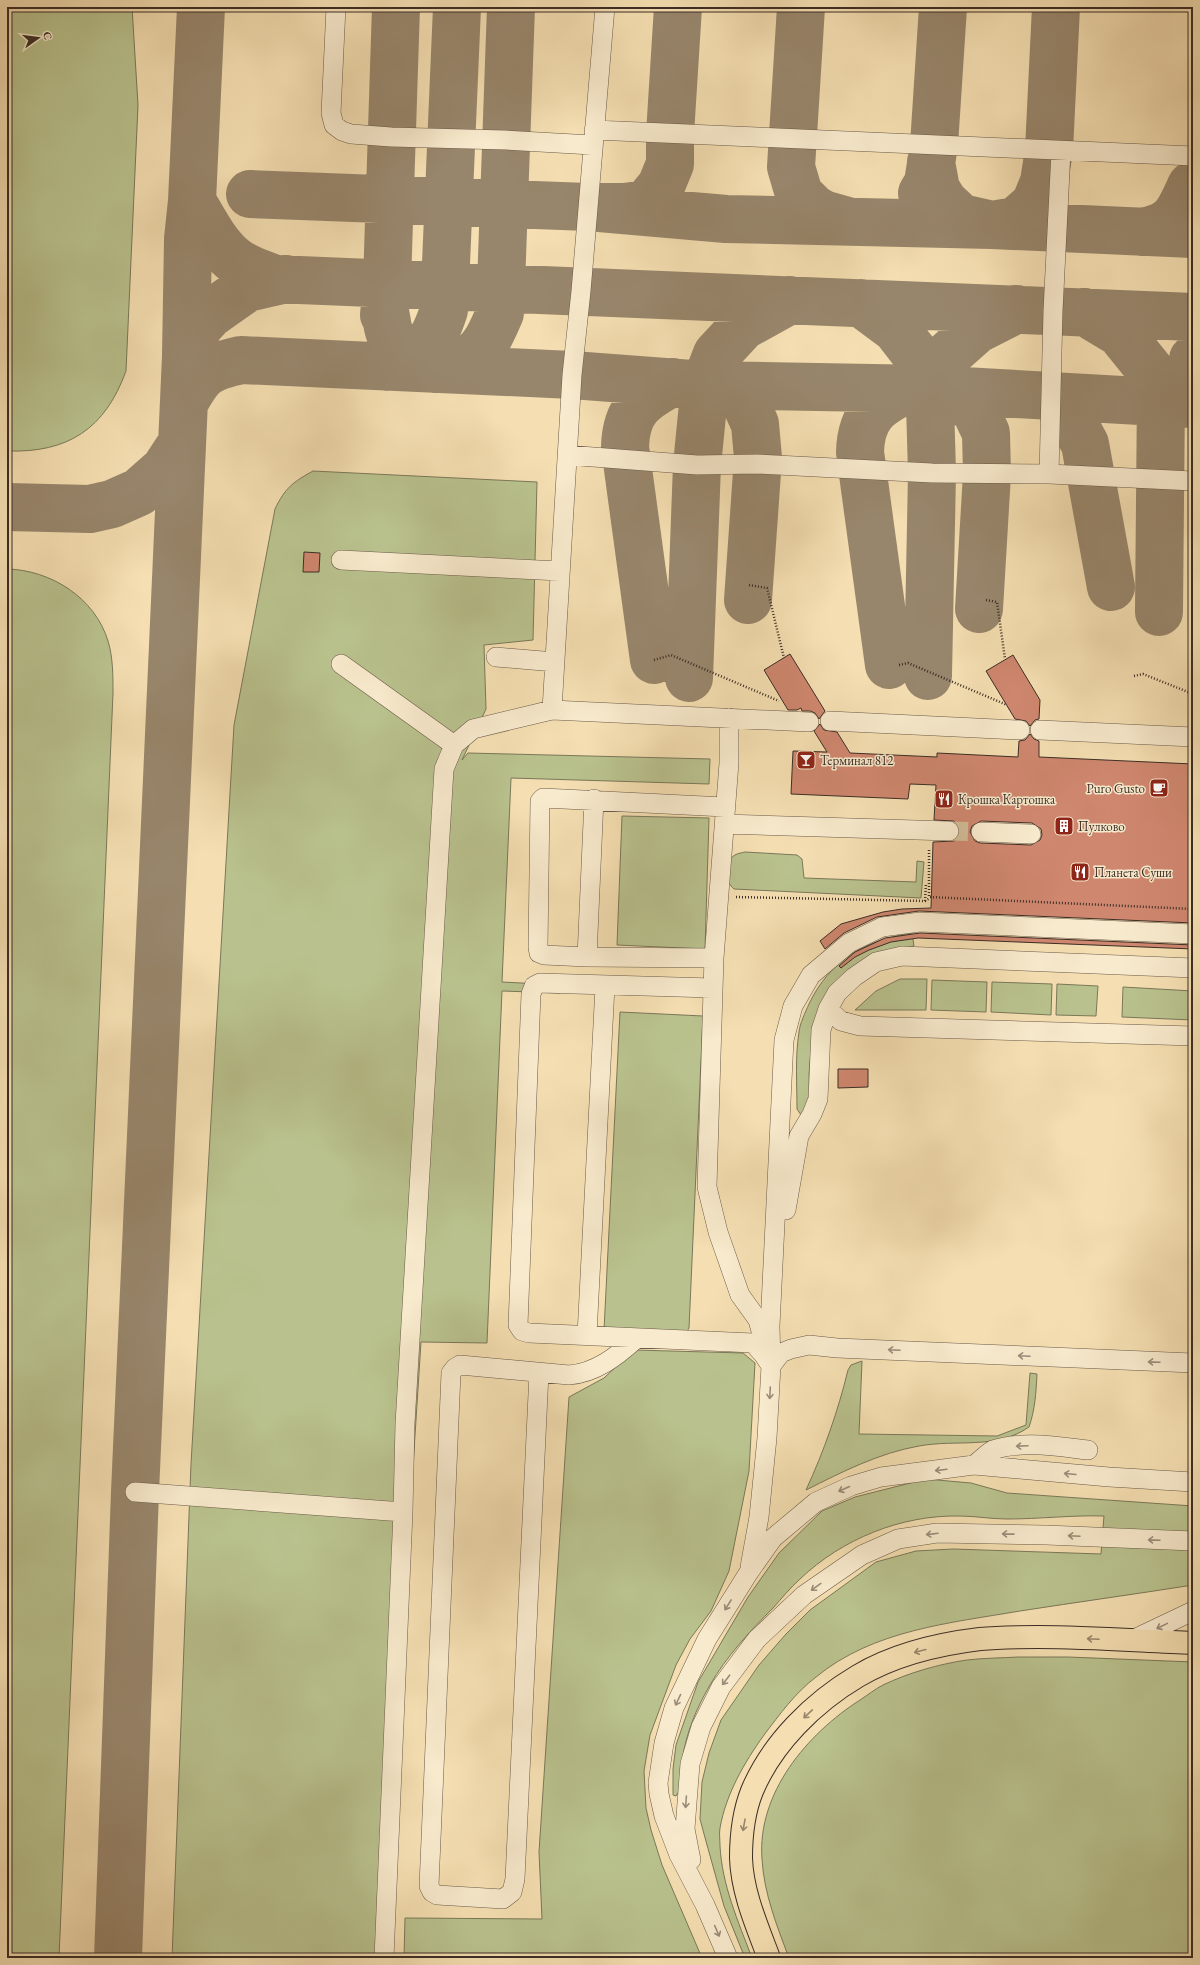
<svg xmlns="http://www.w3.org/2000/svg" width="1200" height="1965" font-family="'EB Garamond',serif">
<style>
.green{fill:#b9c28e;stroke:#7a785a}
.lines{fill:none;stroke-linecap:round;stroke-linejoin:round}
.taxiway{stroke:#98866c;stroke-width:48}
.building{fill:#cf876f;stroke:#3b2d26;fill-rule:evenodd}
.minor-tunnel{stroke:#d0bb96;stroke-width:19;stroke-dasharray:19 10;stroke-linecap:butt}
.minor-casing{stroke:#6a5a49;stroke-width:20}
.major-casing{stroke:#3b2d26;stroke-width:24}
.path{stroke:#3b2d26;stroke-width:2.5;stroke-dasharray:1 2;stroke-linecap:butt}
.minor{stroke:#f8eacd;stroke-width:19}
.major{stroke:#f5dfb2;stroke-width:22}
.oneway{stroke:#9a8c7a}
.oneway2{stroke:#98866c}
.labels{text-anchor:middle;stroke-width:3;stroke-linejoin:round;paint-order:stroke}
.poi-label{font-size:13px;fill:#3b2d26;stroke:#f8eacd;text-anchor:start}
</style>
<rect width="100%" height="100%" fill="#f5dfb2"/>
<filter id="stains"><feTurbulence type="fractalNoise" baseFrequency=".005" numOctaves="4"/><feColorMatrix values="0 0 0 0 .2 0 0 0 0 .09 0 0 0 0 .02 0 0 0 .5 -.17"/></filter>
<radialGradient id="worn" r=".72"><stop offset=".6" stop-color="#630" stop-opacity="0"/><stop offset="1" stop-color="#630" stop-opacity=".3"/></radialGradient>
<path class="green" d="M7 7H132L138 105 126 371C105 429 68 453 7 451Z
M313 471 537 482 533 640 484 645 486 709 462 760 468 753 710 759 709 784 511 778 502 982 559 985 560 993 502 991 487 1343 421 1342 407 1560 391 1958H172L191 1464 234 725 275 509C285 488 293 482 313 471Z
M7 569C51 570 95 598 108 641 113 657 113 676 113 693L59 1958H7Z
M622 816 709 818 705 949 617 945Z
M745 852 797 855 802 859 804 878 916 882 917 861 924 862 921 898 734 889C724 881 723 862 735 855 738 853 742 853 745 852Z
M912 933 914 946 887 951 859 964 812 1040 809 1074 810 1109 801 1115 797 1109C797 1084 795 1057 799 1032 800 1023 805 1013 809 1004 830 960 865 940 912 933Z
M900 979H927L926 1010H855L876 991Z
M932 980 987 982 986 1012 931 1010Z
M992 982 1052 984 1051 1015 991 1012Z
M1057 984 1098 986 1096 1016 1056 1015Z
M1123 987 1193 991V1020L1122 1017Z
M620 1012 703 1016 689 1328 686 1333 604 1330Z
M634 1350 743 1353 755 1363 749 1471 729 1571 711 1611 690 1639 676 1665 650 1735 644 1771 646 1808 651 1830 662 1865 702 1958H404L405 1918 542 1919 539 1852 569 1397 604 1378Z
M862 1361 859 1434 997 1436 1026 1425 1030 1373 1037 1374C1036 1393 1035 1410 1029 1427 996 1450 957 1439 919 1446 879 1453 842 1472 806 1490 824 1451 838 1411 848 1370L851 1365Z
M926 1479 971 1483 1007 1493 1193 1506V1585C1136 1594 1078 1602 1020 1611 950 1623 873 1630 816 1677 795 1693 780 1714 764 1735 744 1763 726 1794 720 1828 719 1833 720 1840 720 1846 722 1885 738 1921 752 1958H745L724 1906 704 1834 700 1819 702 1782 709 1753 721 1720 759 1665 786 1634 810 1610 876 1562 916 1551 953 1549 1101 1554 1104 1516C1072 1515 1040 1519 1007 1519 991 1519 975 1516 959 1516 901 1515 842 1539 800 1579 790 1588 782 1598 773 1608 750 1631 726 1657 710 1685 696 1709 686 1733 682 1761 680 1770 683 1789 676 1796L673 1795V1769L676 1745 698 1682 748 1597 779 1553 822 1511 855 1497Z
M1018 1657H1068L1193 1662V1958H789C777 1926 764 1894 762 1859 757 1793 807 1734 860 1700 868 1695 875 1689 883 1685 908 1673 939 1664 967 1660 984 1658 1002 1658 1018 1657Z"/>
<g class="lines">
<path class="taxiway" d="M801 7 791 167 799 194 813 208 823 214 848 221
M931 162 936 189 944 202 961 218 992 225 1016 221 1035 204 1044 182 1049 150 1056 7
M922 193 928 183 934 145 943 7
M250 194 588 207H625L646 204 661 186 670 164V134L678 7
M192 201C204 221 215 244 233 259 245 269 261 273 275 279L1193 317
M588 207 726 219 992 225 1193 234
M1142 232C1174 226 1178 215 1191 186
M861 303 896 329 917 356 927 379 930 404 932 473 928 676
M385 312C387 319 387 329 391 336 399 350 417 366 434 369 443 370 465 362 472 357 487 346 493 328 500 313L511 7
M1085 312 1120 333 1154 375 1161 392 1159 612
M384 315 387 283 396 7
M186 356 199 326 210 314 247 288 286 279
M387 367C423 358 433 344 444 310L457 7
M705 385 734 392 745 402 755 424 758 458 748 600
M949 391 965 401 976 412 986 433 987 474 979 609
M1051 396 1073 422 1085 444 1111 587
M184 403C201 372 206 368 241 360L572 375 705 385 928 389 1193 404
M1162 403C1178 392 1192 380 1193 359
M930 404 937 381 949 354 976 330 1017 309
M7 507 90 509 112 504 139 492 165 469 182 443
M654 660 625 447C626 409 642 399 673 382
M889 665 860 452C861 415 877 404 908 389
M689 678 697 465 705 385 717 354 743 326 790 300
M118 1958 135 1492 186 356 188 239 192 201 201 7"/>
</g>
<path class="building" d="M304 552 320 553 319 572H303Z
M790 654 825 711 819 719 815 713 810 711H802L801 708 797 710H788L764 670Z
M1013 655 1040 700 1039 719 1035 720 1030 726 1026 721 1015 719 986 671Z
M820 724 824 730 837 732 850 753 937 757V753L1018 757 1019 741 1025 740 1030 734 1034 739 1039 741V757L1193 764V923L919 911 877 917 844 933 825 949 820 941 841 924 883 912 902 909 931 908 933 842 954 841 959 836 960 831 958 825 954 821 934 820 936 785 910 784 908 799 791 794 793 751 827 752 814 731ZM981 821 1032 823 1041 829 1042 835 1040 840 1031 845 980 843 975 841 970 832 972 826Z
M920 933 1193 945V949L918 938 891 942 869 950 855 957 841 968 839 966 855 952 885 938Z
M838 1069H868V1087L838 1088Z"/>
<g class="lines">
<path class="minor-tunnel" d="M949 831 981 832"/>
<g class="minor-casing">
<path id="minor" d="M336 7 331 113 334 125 342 131 351 134 391 137 505 140 592 145
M594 130 1193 156
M567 455 697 465 757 464 932 473 1049 474 1193 481
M1049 474 1053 311 1061 151
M341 560 560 571
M496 657 555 662
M341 664 454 745
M552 710 572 375 581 291 605 7
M729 718V763L714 958 707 1187 718 1232 740 1295 758 1320 764 1342
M830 721 1020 730
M1040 730 1193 737
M594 799 587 957 544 955 539 953 538 947 540 801 543 798 725 807
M724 824 949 831
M981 832 1031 834
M587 957 714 958
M712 988 540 983 534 986 531 994 518 1325 522 1331 529 1333 753 1343 763 1354 771 1366
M828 1009 841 1021 860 1026 1193 1036
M786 1210 799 1136 812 1114 818 1099 821 1030 828 1009 837 993 854 977 876 962 902 956 1193 968
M587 1335 605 986
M771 1366 770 1326 784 1040 793 1006 811 975 849 943 882 927 920 922 1193 934
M539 1373 515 1879 512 1892 503 1899 437 1895 432 1892 429 1886 451 1373 455 1368 460 1365 569 1375C596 1373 617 1356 636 1339
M974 1465C980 1461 987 1453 993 1450 1021 1440 1060 1447 1088 1450
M135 1492 403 1512
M750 1567 759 1517 767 1438 771 1366 781 1353 791 1349 809 1345 837 1348 1193 1363
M1132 1640 1193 1611
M691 1860 685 1829 690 1764 701 1727 721 1687 757 1639 804 1595 862 1555 898 1539 937 1533 1046 1535 1193 1541
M384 1958 403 1512 405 1424 444 769 454 745 473 729 552 710 809 722
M728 1958 705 1905 679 1855 664 1816 659 1794 658 1783 664 1743 674 1708 707 1639 749 1572 773 1538 816 1502 851 1486 881 1477 974 1465 1109 1477 1193 1482"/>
</g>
<g class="major-casing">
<path id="major" d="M769 1958C757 1926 742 1892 741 1858 741 1836 744 1811 752 1791 772 1743 814 1702 858 1676 895 1654 938 1644 980 1639 999 1637 1019 1637 1038 1637 1090 1637 1141 1641 1193 1643"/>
</g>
<path class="path" d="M749 585 767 588 784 658
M986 600 997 602 1005 659
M654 660 671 655 779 701
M899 665 908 663 1007 705
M1134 676 1143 674 1193 694
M929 850V897L1193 909
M736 897 925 901 930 898
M925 901 926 883"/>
<use href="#minor" class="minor"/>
<use href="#major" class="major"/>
</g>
<defs><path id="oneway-shaft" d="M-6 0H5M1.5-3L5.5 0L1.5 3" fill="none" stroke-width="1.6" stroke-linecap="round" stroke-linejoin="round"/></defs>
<g class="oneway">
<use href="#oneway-shaft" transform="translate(894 1350) rotate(-177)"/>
<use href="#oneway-shaft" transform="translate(1024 1356) rotate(-177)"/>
<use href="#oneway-shaft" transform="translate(1154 1362) rotate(-178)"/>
<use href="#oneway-shaft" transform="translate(770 1393) rotate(93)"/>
<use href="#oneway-shaft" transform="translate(1022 1446) rotate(178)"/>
<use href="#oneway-shaft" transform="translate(941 1470) rotate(173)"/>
<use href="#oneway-shaft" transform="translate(1070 1474) rotate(-175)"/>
<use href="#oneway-shaft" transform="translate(844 1489) rotate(156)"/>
<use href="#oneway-shaft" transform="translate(932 1534) rotate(173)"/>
<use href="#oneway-shaft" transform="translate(1008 1534) rotate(-179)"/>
<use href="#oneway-shaft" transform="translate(1074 1536) rotate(-177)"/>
<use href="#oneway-shaft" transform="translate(1154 1540) rotate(-178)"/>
<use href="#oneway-shaft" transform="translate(816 1587) rotate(144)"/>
<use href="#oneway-shaft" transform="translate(728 1605) rotate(122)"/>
<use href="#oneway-shaft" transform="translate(1162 1626) rotate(154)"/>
<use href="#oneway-shaft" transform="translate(726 1680) rotate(127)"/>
<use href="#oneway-shaft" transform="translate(678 1700) rotate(115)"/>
<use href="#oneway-shaft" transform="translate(686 1802) rotate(94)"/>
<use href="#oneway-shaft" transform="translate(717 1931) rotate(67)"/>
</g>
<g class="oneway2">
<use href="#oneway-shaft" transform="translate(1093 1639) rotate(-177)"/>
<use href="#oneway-shaft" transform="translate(920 1651) rotate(165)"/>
<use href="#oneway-shaft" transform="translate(808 1714) rotate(137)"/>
<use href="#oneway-shaft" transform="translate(744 1825) rotate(100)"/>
</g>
<defs>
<g id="bar-square" transform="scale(1)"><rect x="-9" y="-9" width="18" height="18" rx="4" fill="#8f2418" stroke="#f8eacd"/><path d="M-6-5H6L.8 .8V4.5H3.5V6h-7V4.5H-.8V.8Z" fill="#fff"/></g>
<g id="cafe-square" transform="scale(1)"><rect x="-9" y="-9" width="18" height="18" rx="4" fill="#8f2418" stroke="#f8eacd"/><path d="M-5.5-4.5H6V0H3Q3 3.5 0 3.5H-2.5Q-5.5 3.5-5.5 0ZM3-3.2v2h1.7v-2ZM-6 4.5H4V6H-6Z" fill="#fff"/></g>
<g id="restaurant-square" transform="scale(1)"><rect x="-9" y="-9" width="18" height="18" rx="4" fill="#8f2418" stroke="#f8eacd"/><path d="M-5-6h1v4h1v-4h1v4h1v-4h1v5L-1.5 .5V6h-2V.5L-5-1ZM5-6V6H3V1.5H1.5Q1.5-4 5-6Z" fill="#fff"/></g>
<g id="building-square" transform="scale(1)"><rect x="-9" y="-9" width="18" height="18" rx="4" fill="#8f2418" stroke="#f8eacd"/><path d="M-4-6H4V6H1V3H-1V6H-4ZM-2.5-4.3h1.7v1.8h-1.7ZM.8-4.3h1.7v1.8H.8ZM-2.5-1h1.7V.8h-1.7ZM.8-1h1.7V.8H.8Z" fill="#fff"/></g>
</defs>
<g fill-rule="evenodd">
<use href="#bar-square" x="806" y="760"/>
<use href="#cafe-square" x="1159" y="788"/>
<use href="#restaurant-square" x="944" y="799"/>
<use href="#building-square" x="1064" y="826"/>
<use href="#restaurant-square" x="1080" y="872"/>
</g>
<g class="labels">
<g class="poi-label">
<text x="820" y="765">Терминал 812</text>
<text x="1145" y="793" text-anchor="end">Puro Gusto</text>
<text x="958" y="804">Крошка Картошка</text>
<text x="1078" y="831">Пулково</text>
<text x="1094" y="877">Планета Суши</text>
</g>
</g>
<rect width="1200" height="1965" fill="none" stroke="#f5dfb2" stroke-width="24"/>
<rect x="8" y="8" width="1184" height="1949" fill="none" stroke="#3b2d26" stroke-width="2"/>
<rect x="12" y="12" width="1176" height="1941" fill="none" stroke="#3b2d26"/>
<g transform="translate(38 38) rotate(76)" stroke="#f8eacd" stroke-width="3" paint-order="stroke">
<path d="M0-3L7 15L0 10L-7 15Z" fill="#3b2d26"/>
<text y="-6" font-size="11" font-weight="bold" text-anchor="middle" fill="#3b2d26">С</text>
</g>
<rect width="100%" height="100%" filter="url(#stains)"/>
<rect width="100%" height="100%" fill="url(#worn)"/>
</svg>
